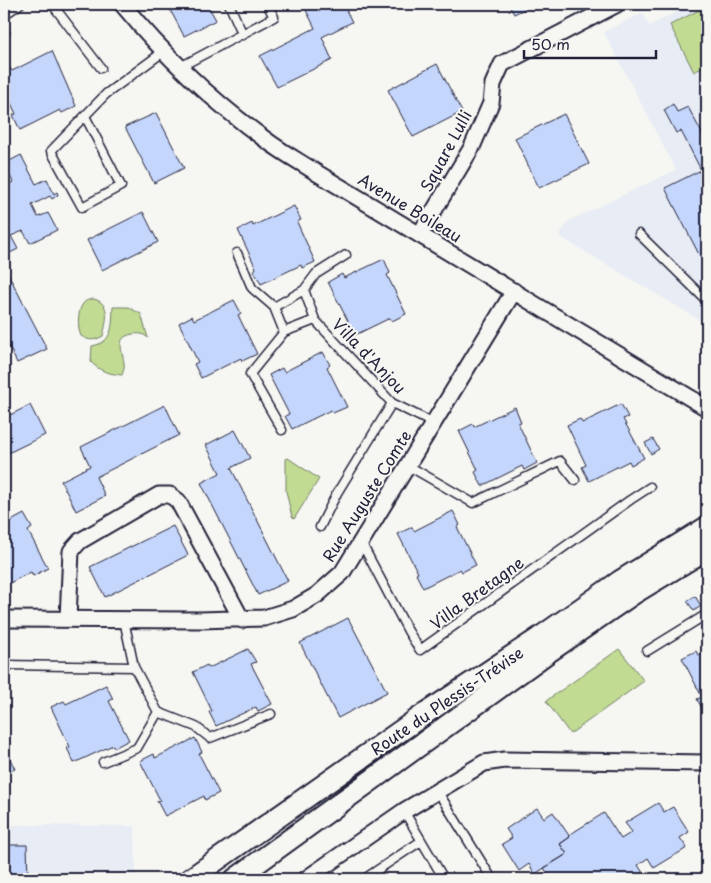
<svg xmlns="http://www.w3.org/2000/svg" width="711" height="883" font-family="'Playpen Sans',sans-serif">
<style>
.built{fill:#e7ecf5}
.green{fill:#c1db93;stroke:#727e67}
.building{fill:#c5d6fc;stroke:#22223b}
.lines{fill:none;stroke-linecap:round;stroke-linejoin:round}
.service-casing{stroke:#22223b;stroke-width:11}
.minor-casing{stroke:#22223b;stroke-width:19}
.secondary-casing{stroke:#22223b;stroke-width:24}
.service{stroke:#f6f6f2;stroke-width:8}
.minor{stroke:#f6f6f2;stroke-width:15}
.secondary{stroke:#f6f6f2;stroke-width:20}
.labels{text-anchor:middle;stroke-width:4;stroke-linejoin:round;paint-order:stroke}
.street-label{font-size:16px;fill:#22223b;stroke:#f6f6f2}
</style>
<rect width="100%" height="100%" fill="#f6f6f2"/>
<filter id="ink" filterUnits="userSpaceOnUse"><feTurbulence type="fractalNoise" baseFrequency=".02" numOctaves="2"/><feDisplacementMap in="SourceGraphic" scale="10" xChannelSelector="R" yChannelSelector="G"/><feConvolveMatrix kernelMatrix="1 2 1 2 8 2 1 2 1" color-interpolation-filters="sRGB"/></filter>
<g filter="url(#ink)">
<path class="built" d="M692 4H707V324L559 236 569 221 676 170 604 32 643 13 649 26Z
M4 825 135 826 136 879H4Z"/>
<path class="green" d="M707 6V65L694 72 670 25Z
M94 299C112 304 106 322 103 336 94 341 89 341 81 336 77 328 77 306 86 301 87 300 93 299 94 299Z
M113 307H128L141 314 148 338C144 334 140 333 133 334 114 337 123 351 124 363 125 367 123 372 122 375 110 374 99 371 91 362L92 346C114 342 112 325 113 307Z
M288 458 319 479 294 519 292 517 286 491V459Z
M619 649 644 681 570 734 546 701Z"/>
<path class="building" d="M167 4H207L216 20 184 36Z
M303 4H343L352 22 322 37 332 60 277 87 260 56 315 28Z
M508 4H535L514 14Z
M52 51 76 106 62 113 60 110 20 130 13 115 16 114 4 88V71L10 68 12 71Z
M437 64 462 112 413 137 388 90Z
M673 104 677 112 688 107 705 139 707 138V188L699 171 701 170 681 131 676 133 664 110Z
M156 113 184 168 154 183 125 127Z
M564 114 589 164 539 188 515 138Z
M21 155 36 184 47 179 54 194 57 192 58 195 52 199 50 196 32 205 38 217 48 213 57 230 30 243 23 231 11 236 18 249 4 256V182L6 186 13 182 4 164Z
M699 171 707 188V270L665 188Z
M294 206 301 220 297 222 315 262 302 268 301 265 261 284 254 271 256 268 238 230 252 223 253 226Z
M143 212 158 242 102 270 87 240Z
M384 259 390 273 387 275 406 314 392 321 390 318 351 337 344 323 348 321 328 282 342 274 344 278Z
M4 266 47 349 17 363 4 336Z
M234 300 241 313 238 315 257 354 242 361 241 358 201 378 194 364 198 362 179 323 192 316 194 320Z
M323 352 330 365 327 367 347 407 333 413 331 410 292 429 285 416 289 414 269 375 282 368 284 372Z
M621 404 628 417 623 419 644 458 631 465 629 461 589 481 582 467 586 465 567 425 580 419 582 423Z
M30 405 45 435 4 455V418Z
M165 405 179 435 96 477 105 496 76 511 61 481 90 466 81 447Z
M515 407 521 422 518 423 537 463 524 470 522 466 482 486 475 472 478 470 459 431 473 424 474 427Z
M235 430 250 458 231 468 288 581 258 595 201 483 220 473 206 445Z
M653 439 659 449 651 454 645 443Z
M453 511 460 525 457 527 476 565 462 572 460 569 423 588 416 574 418 573 398 534 412 527 414 531Z
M24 514 32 528 28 531 48 568 33 576 31 572 4 586V525Z
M173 526 188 555 105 597 90 567Z
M695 596 701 606 694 611 687 601Z
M348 618 387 692 338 718 300 643Z
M248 649 256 662 251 664 272 704 258 711 256 707 216 726 209 712 212 711 193 672 207 665 209 668Z
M707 650V713L705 714 697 699 702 697 682 658 696 651 698 655Z
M106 685 113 699 109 701 129 740 114 748 113 745 74 763 67 748 70 747 51 707 64 701 66 704Z
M195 738 202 752 199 754 219 793 205 800 204 796 165 816 157 801 160 800 140 761 154 754 155 758Z
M4 747 15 769 4 774Z
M658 803 664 812 673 807 689 832 680 838 687 848 654 868 648 858 638 865 647 879H551L544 868 567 854 560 844 570 837 569 835 604 813 621 839 632 832 625 823Z
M537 808 544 818 553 812 570 837 560 844 567 854 535 874 529 864 519 871 502 844 512 838 506 829Z
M4 845H27L28 879H4Z"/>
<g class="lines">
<g class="service-casing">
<path id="service" d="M52 4 101 68
M229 4 243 35
M4 15 20 4
M4 29 5 33 4 35
M180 67 274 17 267 4
M85 116 121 186 82 207 51 151 106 94 163 52
M639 234 707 301
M237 253 252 288 274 307 284 332
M346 255 316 274 304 290 315 320 392 403 433 423
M274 307 304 290
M282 430 250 374 284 332 315 320
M407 465 473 503 560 461 575 480
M320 527 337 493 392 403
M361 542 408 631 420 650 630 500 650 487
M647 651 707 614
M4 665 134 667 124 620
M134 667 158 712 196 727 210 738 271 714
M103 762 137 748 158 712
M438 792 492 879
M404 811 444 879
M364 879 421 841"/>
</g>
<g class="minor-casing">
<path id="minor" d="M122 4C164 55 212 101 266 140 282 152 300 162 317 173L707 408
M420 234 472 147 491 103 493 84 502 64 617 4
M4 619 201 620 264 618 293 609 317 595 342 573 514 291
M68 619 71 551 80 541 159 495H170L178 501 242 620
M306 879 404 811 484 763 505 760 707 763"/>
</g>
<g class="secondary-casing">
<path id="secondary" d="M190 879 426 713 539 638 620 581 707 527
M235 879 550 651 633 594 707 549"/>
</g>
<use href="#service" class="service"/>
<use href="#minor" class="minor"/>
<use href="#secondary" class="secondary"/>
</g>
</g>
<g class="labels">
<g class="street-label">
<text transform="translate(446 151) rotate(-62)" y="6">Square Lulli</text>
<text transform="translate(410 208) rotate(31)" y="6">Avenue Boileau</text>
<text transform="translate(369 356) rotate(46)" y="6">Villa d'Anjou</text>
<text transform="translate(367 496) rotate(-58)" y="6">Rue Auguste Comte</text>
<text transform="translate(477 593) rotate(-36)" y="6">Villa Bretagne</text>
<text transform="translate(447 701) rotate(-34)" y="6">Route du Plessis-Trévise</text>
</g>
</g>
<rect width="711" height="883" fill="none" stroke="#f6f6f2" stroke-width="20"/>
<rect x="10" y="10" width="691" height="863" fill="none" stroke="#22223b" stroke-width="2" filter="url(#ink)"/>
<path d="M524 50v8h132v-8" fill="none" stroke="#22223b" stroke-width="2.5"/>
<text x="531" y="50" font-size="15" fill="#22223b" stroke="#f6f6f2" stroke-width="4" paint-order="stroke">50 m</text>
</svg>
